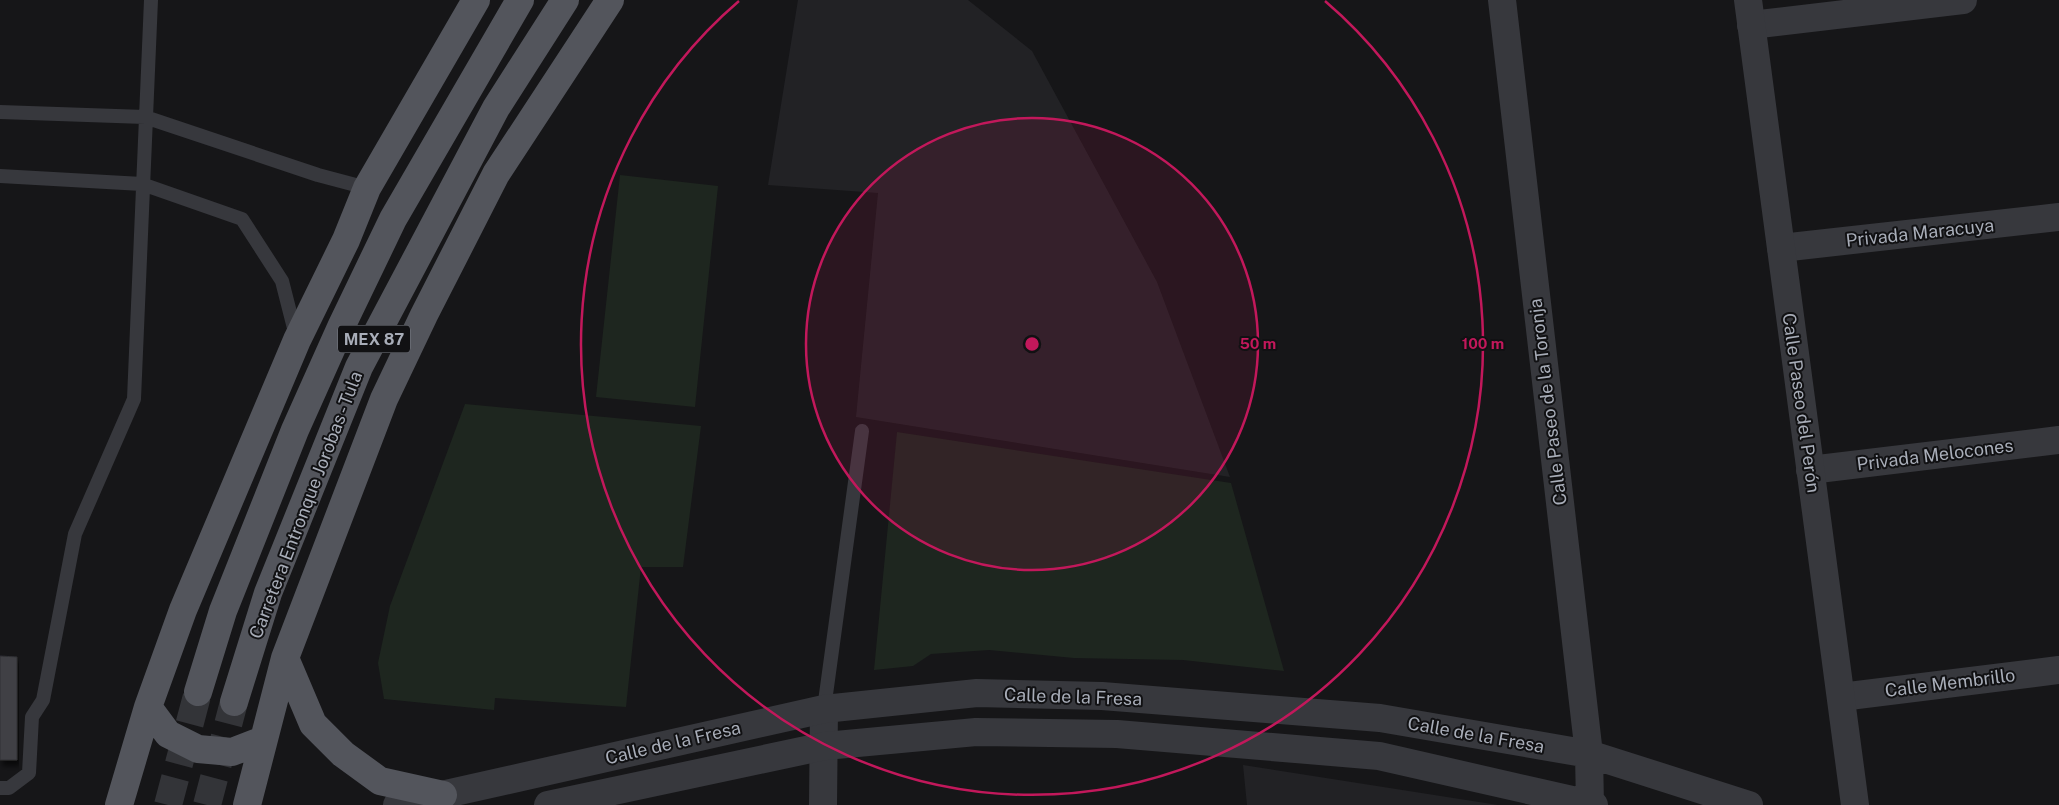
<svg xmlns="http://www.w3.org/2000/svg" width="2059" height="805" font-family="'Public Sans',sans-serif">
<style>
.built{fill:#222225}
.green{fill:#1e261f}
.building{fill:#404145;stroke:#303034;filter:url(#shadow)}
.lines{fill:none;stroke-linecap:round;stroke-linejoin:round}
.primary-tunnel{stroke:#333438;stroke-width:28;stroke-dasharray:28 14;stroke-linecap:butt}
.service{stroke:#37383d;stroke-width:14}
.minor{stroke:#37383d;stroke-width:28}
.tertiary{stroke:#37383d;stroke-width:28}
.primary{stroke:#53555c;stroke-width:28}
.ring{fill:none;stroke:#c2185b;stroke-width:2.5}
.labels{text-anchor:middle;stroke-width:4;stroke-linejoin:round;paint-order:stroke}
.shield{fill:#111113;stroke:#7b7e86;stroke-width:1}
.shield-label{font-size:16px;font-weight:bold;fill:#a8adb8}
.street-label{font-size:18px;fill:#a8adb8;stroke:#111113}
.centre{fill:#c2185b;stroke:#111113;stroke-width:2.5}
.ring-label{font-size:15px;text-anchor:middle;font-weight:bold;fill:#c2185b;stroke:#111113;stroke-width:4;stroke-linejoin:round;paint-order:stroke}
</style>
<defs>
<filter id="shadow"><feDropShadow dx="3" dy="5.5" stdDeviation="2.5" flood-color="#0009"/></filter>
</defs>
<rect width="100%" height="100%" fill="#161618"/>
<path class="built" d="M798 0H968L1032 51 1157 282 1230 477 856 417 878 193 768 185Z
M1243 765 1498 805H1247Z"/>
<path class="green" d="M620 175 718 186 695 407 596 397Z
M465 404 701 426 683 567H641L626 707 495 698 494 710 384 699 378 663 390 606Z
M897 432 1231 483 1284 671 1183 660 1074 658 989 650 931 654 913 666 874 670Z"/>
<path class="building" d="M0 656 17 657V760H0Z"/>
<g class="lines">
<path class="primary-tunnel" d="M168 805 198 692
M207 805 234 702"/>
<path class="service" d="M0 112 145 117 318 175 367 188
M0 176 142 184 242 219 282 281 296 336
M824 709 862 431
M0 788H9L29 773 32 717 43 700 75 534 134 399 151 0"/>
<path class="minor" d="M1751 25 1963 0
M1781 248 2059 217
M1810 470 2059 440
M1841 697 2059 670
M823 805 824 709"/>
<path class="tertiary" d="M1502 0 1589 754 1590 805
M1748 0 1855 805
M397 805 824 709 977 693 1102 696 1380 718 1589 754 1749 805
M548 805 825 746 976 732 1117 734 1379 756 1594 805"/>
<path class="primary" d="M285 658 313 724 343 754 380 781 443 795
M198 692 223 611 295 430 342 325 393 219 520 0
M234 702 268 593 359 367 496 108 565 0
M148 707 168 734 198 749 232 752 263 740
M119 805 148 707 183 610 297 340 346 240 367 188 476 0
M247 805 285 658 384 399 424 315 496 174 610 0"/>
</g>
<circle cx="1032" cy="344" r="226" fill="#c2185b" fill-opacity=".12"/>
<g class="ring">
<circle cx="1032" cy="344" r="226"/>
<path d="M1325 1A451 451 0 1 1 739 1"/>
</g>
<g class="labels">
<rect class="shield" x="338" y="325.5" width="72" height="27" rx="4"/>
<g class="shield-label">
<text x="374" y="345">MEX 87</text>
</g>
<g class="street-label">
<text transform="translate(1920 233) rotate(-6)" y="6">Privada Maracuya</text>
<text transform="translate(1548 402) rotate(-97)" y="6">Calle Paseo de la Toronja</text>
<text transform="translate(1801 403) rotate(82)" y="6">Calle Paseo del Perón</text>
<text transform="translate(1935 455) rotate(-7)" y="6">Privada Melocones</text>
<text transform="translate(306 505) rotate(-69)" y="6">Carretera Entronque Jorobas - Tula</text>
<text transform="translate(1950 683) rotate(-7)" y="6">Calle Membrillo</text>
<text transform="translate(1073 697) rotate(2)" y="6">Calle de la Fresa</text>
<text transform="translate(1476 735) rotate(10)" y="6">Calle de la Fresa</text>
<text transform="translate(673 743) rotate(-13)" y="6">Calle de la Fresa</text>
</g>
</g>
<circle cx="1032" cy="344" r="8" class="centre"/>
<g class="ring-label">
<text x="1258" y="349">50 m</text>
<text x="1483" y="349">100 m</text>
</g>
</svg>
